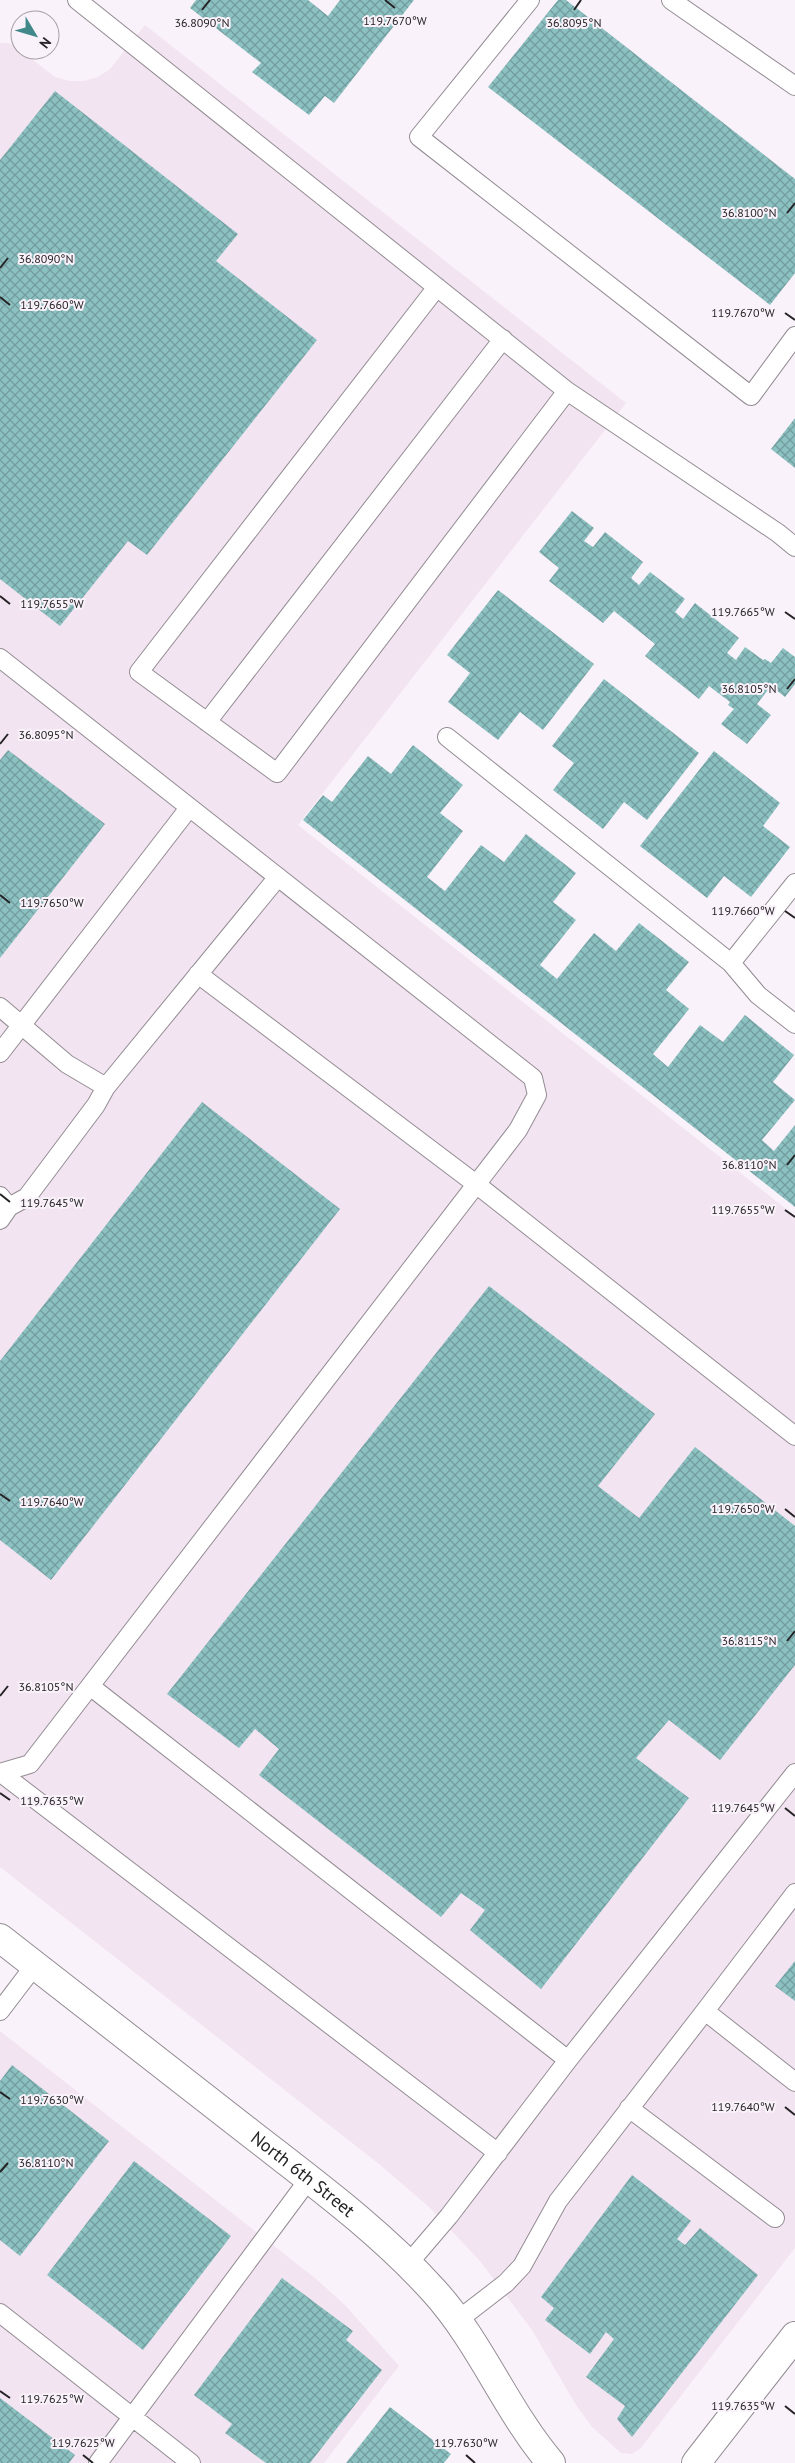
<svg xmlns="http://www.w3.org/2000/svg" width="795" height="2463" font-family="'PT Sans',sans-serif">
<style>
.built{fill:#f2e4f1}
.building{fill:url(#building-cross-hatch)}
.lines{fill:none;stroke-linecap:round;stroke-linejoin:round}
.service-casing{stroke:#938c93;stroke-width:20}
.minor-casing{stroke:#938c93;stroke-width:30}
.service{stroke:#fff;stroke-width:18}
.minor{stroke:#fff;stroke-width:28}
.ticks{fill:none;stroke:#252325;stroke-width:2}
.labels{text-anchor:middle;stroke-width:4;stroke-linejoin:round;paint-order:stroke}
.street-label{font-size:18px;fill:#252325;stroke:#faf2fa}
.ticks-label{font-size:12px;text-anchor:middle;fill:#252325;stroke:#faf2fa;stroke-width:4;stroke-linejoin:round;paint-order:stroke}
</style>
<defs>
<pattern id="building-cross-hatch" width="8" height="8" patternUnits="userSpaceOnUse" patternTransform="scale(1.25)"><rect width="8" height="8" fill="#8cc1c2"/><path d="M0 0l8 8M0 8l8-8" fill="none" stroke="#729c9d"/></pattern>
</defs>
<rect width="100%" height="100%" fill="#faf2fa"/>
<path class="built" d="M145 25 626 403 298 825 795 1216V2248L640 2449 631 2454 621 2453 592 2427 576 2405 532 2330 480 2261 429 2207 379 2164 0 1867V43H8L15 46 55 77 69 81H84L98 77 110 69Z
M0 2031 315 2278 345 2305 399 2366 324 2463H0Z"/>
<path class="building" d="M196 0H308L328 16 340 0H414L334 103 325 96 309 115 252 72 261 63 190 8Z
M558 0H566L795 179V273L770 305 488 87Z
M55 91 238 234 216 261 317 340 147 555 128 541 60 626 0 579V160Z
M795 418V468L771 449Z
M572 511 594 528 584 541 593 547 605 532 643 562 631 578 639 585 650 572 685 599 675 612 683 619 695 603 739 638 727 653 736 660 745 647 763 660 765 659 771 663 783 648 795 657V684L785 697 771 686 757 704 771 715 747 744 721 724 734 709 728 705 730 702 709 686 699 699 645 656 655 644 614 611 603 623 549 581 559 568 539 552Z
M498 590 594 664 543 730 520 712 498 740 448 702 470 673 447 655Z
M604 679 699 753 647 820 624 802 603 829 553 790 574 763 552 746Z
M413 745 463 785 440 813 463 831 427 877 445 891 481 845 504 862 526 834 576 873 553 902 576 920 540 965 557 979 594 933 616 951 639 923 689 962 666 990 689 1009 653 1054 661 1061 668 1067 700 1025 723 1042 745 1015 794 1055 773 1082 795 1100 762 1140 774 1151 795 1125V1207L303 820 323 795 332 802 368 756 391 774Z
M8 750 105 824 0 958V760Z
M714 751 780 803 763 826 790 847 751 897 724 876 707 898 640 846Z
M202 1102 340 1209 51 1580 0 1540V1361Z
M489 1286 655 1414 598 1486 639 1518 695 1447 795 1526V1665L720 1760 669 1720 636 1758 689 1798 541 1989 470 1930 485 1910 461 1893 441 1917 259 1775 279 1749 255 1729 239 1748 167 1694Z
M795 1961V2001L775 1986Z
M12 2065 109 2141 20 2256 0 2240V2081Z
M134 2161 231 2236 143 2350 47 2275Z
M632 2175 691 2221 677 2239 685 2245 700 2228 758 2275 632 2437 617 2419 625 2406 586 2377 614 2339 606 2332 590 2354 545 2320 554 2308 541 2297Z
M282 2278 353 2331 346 2340 382 2370 310 2463H266L225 2433 232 2424 194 2395Z
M0 2398 75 2455 69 2463H0Z
M390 2407 451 2454 444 2463H346Z"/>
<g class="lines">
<g class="service-casing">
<path id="service" d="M77 0 567 391 778 533 795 547
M530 0 419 137 751 396 795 336
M671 0 795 86
M437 287 139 672 277 773 567 391
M0 658 533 1078 537 1095 518 1130 30 1764 0 1773
M207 722 503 339
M447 737 731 963
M795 883 731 963 758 995 795 1024
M198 974 476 1184 795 1436
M0 1007 67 1064 106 1087
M0 1053 189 808
M0 1196 9 1207
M0 1220 9 1207 27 1197 96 1105 106 1087 278 877
M90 1686 568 2060
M1 1773 498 2153
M0 2011 35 1965
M705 2011 795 1893
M629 2108 775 2218
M408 2264 449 2216 568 2060 795 1773
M0 2313 191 2463
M458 2320 506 2283 522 2266 558 2201 705 2011 795 2082
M98 2463 309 2179"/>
</g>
<g class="minor-casing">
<g id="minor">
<path id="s1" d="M0 1938C83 2003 166 2068 250 2133 313 2182 380 2231 434 2291 481 2343 506 2410 551 2463"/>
<path d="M696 2463 795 2336"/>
</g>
</g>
<use href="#service" class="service"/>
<use href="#minor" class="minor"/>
</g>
<path class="ticks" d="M385 0 395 8M202 10 210 0M574 10 581 0M787 213 795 203M0 268 8 258M0 297 10 305M785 313 795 320M0 596 10 604M785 612 795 619M787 689 795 679M0 744 8 734M0 895 10 903M785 911 795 918M787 1165 795 1155M0 1194 10 1202M785 1210 795 1217M0 1494 10 1501M785 1509 795 1517M787 1641 795 1631M0 1696 8 1686M0 1793 10 1800M785 1808 795 1816M0 2092 10 2099M785 2107 795 2115M0 2172 8 2163M0 2391 10 2398M785 2406 795 2414M83 2455 93 2463M466 2455 475 2463"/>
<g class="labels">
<g class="street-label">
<text dy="6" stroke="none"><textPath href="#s1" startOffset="384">North 6th Street</textPath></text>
</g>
</g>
<g class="ticks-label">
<text x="395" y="25">119.7670°W</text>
<text x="574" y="27">36.8095°N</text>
<text x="202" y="27">36.8090°N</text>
<text x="749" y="217">36.8100°N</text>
<text x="46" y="263">36.8090°N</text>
<text x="52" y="309">119.7660°W</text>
<text x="743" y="317">119.7670°W</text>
<text x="52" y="608">119.7655°W</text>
<text x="743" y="616">119.7665°W</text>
<text x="749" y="693">36.8105°N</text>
<text x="46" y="739">36.8095°N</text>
<text x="52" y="907">119.7650°W</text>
<text x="743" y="915">119.7660°W</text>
<text x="749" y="1169">36.8110°N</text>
<text x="52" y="1207">119.7645°W</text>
<text x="743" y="1214">119.7655°W</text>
<text x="52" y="1506">119.7640°W</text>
<text x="743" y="1513">119.7650°W</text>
<text x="749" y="1645">36.8115°N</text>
<text x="46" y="1691">36.8105°N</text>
<text x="52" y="1805">119.7635°W</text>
<text x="743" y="1812">119.7645°W</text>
<text x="52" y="2104">119.7630°W</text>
<text x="743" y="2111">119.7640°W</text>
<text x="46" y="2167">36.8110°N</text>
<text x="52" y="2403">119.7625°W</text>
<text x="743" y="2410">119.7635°W</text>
<text x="83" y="2447">119.7625°W</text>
<text x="466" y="2447">119.7630°W</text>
</g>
<g transform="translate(35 35) rotate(128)"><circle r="24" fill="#faf2fa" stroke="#a59fa5"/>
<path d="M0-4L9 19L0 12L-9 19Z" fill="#408889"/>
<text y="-8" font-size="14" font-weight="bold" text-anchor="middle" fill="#252325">N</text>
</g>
</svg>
